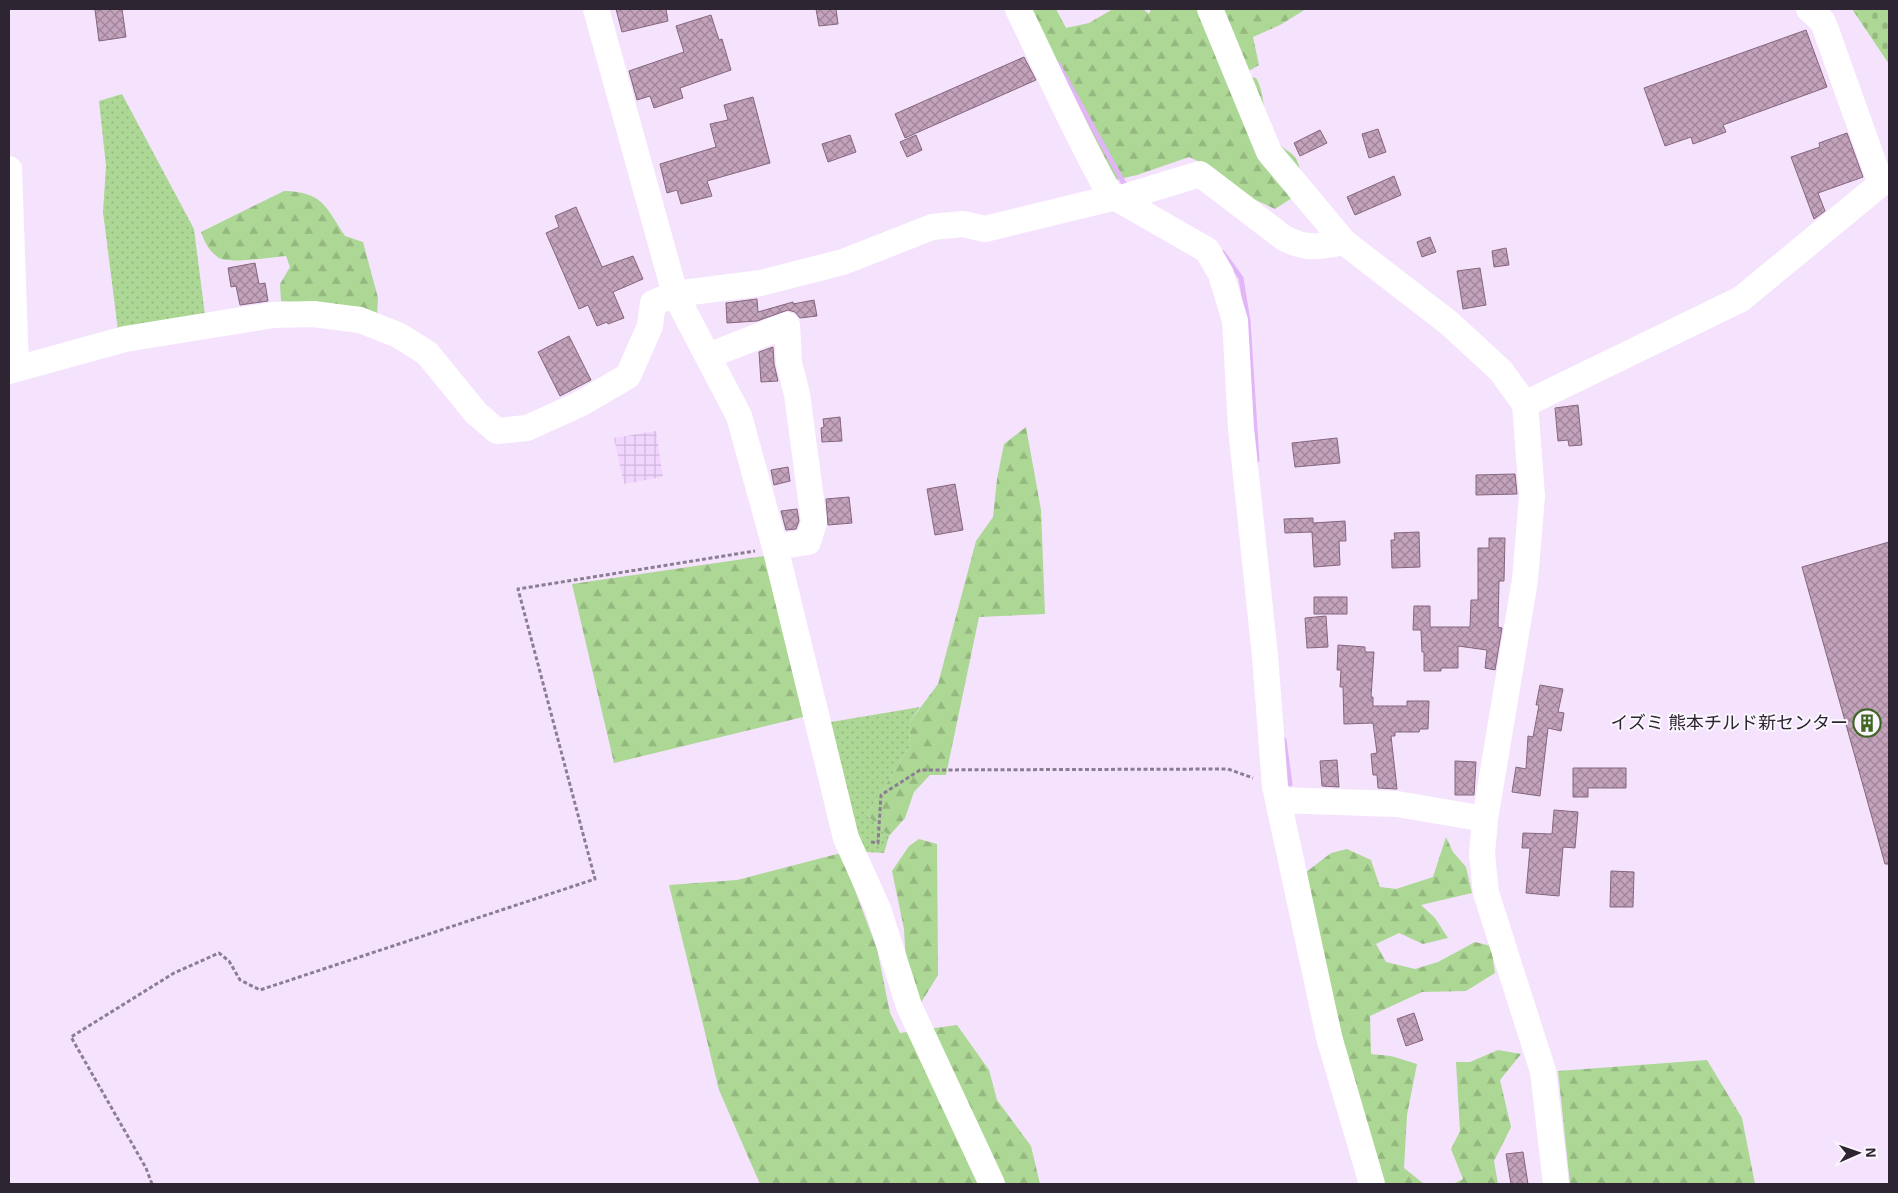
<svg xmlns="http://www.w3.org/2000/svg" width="1898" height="1193" font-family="'Exo 2','Noto Sans JP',sans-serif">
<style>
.industrial{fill:url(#industrial-grid)}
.grass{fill:url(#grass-dots)}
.forest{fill:url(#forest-firs)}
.cemetery{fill:url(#cemetery-stones)}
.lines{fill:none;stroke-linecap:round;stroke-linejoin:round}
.stream{stroke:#e2b5f6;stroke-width:5}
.building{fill:url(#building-cross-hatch);stroke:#85667d}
.path{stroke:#8c7e92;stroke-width:3;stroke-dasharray:4 2.5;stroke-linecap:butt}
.minor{stroke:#fff;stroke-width:26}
.labels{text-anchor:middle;stroke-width:4;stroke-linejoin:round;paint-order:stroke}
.poi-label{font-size:18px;fill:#2e2532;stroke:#faf6fd;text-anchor:end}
</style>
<defs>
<pattern id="industrial-grid" width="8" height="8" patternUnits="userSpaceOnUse" patternTransform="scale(1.25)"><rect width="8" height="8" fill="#f1d5fe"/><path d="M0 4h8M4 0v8" fill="none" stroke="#cfb7da"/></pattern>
<pattern id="grass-dots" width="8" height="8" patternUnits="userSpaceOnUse" patternTransform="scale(1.25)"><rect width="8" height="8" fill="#acd794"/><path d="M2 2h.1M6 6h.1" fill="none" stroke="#94b880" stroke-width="1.8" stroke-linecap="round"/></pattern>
<pattern id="forest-firs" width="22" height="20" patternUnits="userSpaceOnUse" patternTransform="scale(1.25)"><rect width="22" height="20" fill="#acd794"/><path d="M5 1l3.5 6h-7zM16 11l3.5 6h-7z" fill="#94b880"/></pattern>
<pattern id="cemetery-stones" width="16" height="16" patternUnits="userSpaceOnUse" patternTransform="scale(1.25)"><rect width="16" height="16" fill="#acd794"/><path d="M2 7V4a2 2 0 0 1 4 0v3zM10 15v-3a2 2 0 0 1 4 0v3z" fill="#94b880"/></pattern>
<pattern id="building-cross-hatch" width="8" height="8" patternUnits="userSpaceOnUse" patternTransform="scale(1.25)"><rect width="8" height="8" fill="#c3a2bb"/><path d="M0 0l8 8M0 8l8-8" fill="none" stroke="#9f8499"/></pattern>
</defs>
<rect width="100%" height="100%" fill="#f5e3fe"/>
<path class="industrial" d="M656 431 663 477 624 484 614 438Z"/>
<path class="grass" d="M122 94 194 229 205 315 118 330 103 212 106 166 99 101Z
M920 707 909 723 910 746 867 815 889 836 884 853 865 852 850 823 825 723Z"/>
<path class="forest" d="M1027 9H1056L1066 28 1089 23 1113 9H1143L1149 14 1151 9H1306L1280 25 1253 37 1259 65 1242 75 1256 78C1267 96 1261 121 1273 138 1281 150 1296 151 1299 166 1301 175 1298 185 1298 194L1275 209 1249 197 1213 168 1189 157 1137 175 1115 180Z
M284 191C323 192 326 207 345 236L363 242 378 298 377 316 346 307 281 301 280 284 290 267 286 256C272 257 229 264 219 258 209 251 205 243 201 232Z
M1026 427 1041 510 1045 614 979 617 946 775H930L914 792 905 818 889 836 867 815 910 746 909 723 938 684 976 541 993 517 997 479 1004 444Z
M771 555 807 716 614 763 572 584Z
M1446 837 1453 852 1466 867 1472 893 1421 905 1435 918 1448 938 1423 944 1399 933 1376 944 1386 962 1415 969 1438 962 1475 942 1491 946 1495 973 1466 991 1422 992 1370 1016 1371 1054 1391 1056 1417 1064 1407 1115 1404 1168 1424 1184H1380L1360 1113 1305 873 1331 853 1347 849 1371 860 1380 887 1396 889 1433 877Z
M919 839 937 844 938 975 919 1006 906 963 904 929 892 871 909 846Z
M841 853 877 949 890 1013 900 1033 957 1025 989 1070 997 1100 1031 1146 1040 1184H760L719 1090 669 885 737 880Z
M1498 1050 1521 1054 1500 1080 1511 1127 1494 1161 1498 1184H1453L1463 1179 1451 1149 1460 1131 1456 1062H1470Z
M1707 1060 1742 1118 1755 1184H1570L1558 1071Z"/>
<path class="cemetery" d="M1852 9H1889V64Z"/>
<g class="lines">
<path class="stream" d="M1058 64 1123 182 1127 187
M1223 253 1241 278 1248 321 1257 460
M1284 740 1290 784"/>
</g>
<path class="building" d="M107 9H122L126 37 99 41 95 10Z
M616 9H666L668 21 622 32Z
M816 9H836L838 24 819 26Z
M711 15 719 40 722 39 731 70 680 88 683 98 654 108 650 96 637 100 629 71 684 52 676 26Z
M1806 30 1827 87 1723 125 1726 132 1693 144 1691 137 1665 146 1644 88Z
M1024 57 1036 80 905 138 895 114Z
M753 97 770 163 707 181 712 196 681 204 677 190 667 193 660 164 716 147 710 124 728 120 724 105Z
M1378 129 1386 152 1369 158 1362 134Z
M1320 130 1327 143 1300 156 1294 143Z
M1847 133 1863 177 1818 193 1825 211 1814 219 1791 157 1820 147 1819 143Z
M850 135 856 152 828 162 822 144Z
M916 135 922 150 907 157 900 142Z
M1394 176 1401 195 1355 215 1347 197Z
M576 207 602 267 633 256 643 279 613 292 624 318 608 324 607 322 597 326 588 305 579 309 546 233 559 227 555 216Z
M1430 237 1436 252 1422 257 1417 242Z
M1506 248 1509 265 1494 267 1492 251Z
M255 263 259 284 265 283 268 301 240 305 236 286 231 287 228 268Z
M1480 268 1486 305 1463 309 1457 271Z
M757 299 758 312 793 302V304L814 300 817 316 800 318 795 312 788 310 757 321 727 323 726 303Z
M569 336 591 380 560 396 538 352Z
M773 347 774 364 778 381 761 382 759 352Z
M1578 405 1582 445 1569 446 1568 440 1558 441 1555 408Z
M840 417 842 441 822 442 821 428 824 427 823 419Z
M1337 438 1340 463 1295 467 1292 443Z
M788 467 790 481 774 485 771 470Z
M1515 474 1517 494 1476 495V475Z
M955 484 963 530 935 535 927 489Z
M849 497 852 523 828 525 826 499Z
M797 509 799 521 796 529 786 530 781 511Z
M1313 518V523L1345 521 1346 541H1339L1340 565 1314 567 1312 532 1285 533 1284 519Z
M1419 532 1420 567 1392 568 1391 540H1395L1394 533Z
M1489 538H1505L1504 581H1499L1498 627 1502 628 1495 670 1485 668 1487 650 1458 646V668H1441V671H1424V652H1422L1421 630H1413L1414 606H1430V627H1470L1471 600H1478V548H1489Z
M1889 542V864H1885L1802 567Z
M1314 597H1347V614H1314Z
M1326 616 1328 647 1307 648 1305 618Z
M1338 645 1365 647V652H1374L1371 697H1373V706H1407V701H1429L1428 729H1420L1419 732H1395V736H1391L1397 789 1378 788 1377 775H1373L1371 754 1377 753 1373 723 1344 724 1343 687H1340L1341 670H1337Z
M1540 685 1563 689 1558 712 1564 713 1561 731 1548 728 1540 796 1512 792 1516 767 1526 769 1528 736 1533 737 1539 705H1536Z
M1337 760 1339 787 1322 786 1320 761Z
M1455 761 1476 762 1474 795H1455Z
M1573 768H1626V788H1588V797H1573Z
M1554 810 1578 812 1575 848 1563 847 1559 896 1526 893 1530 848H1522L1523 833 1552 834Z
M1611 871 1634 872 1633 907H1610Z
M1414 1013 1423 1040 1406 1046 1397 1019Z
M1523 1152 1528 1184H1511L1506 1154Z"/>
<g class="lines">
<path class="path" d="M871 842 878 843 881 795 920 770 1228 769 1253 778
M152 1184 146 1168 71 1037 174 973 219 953 229 961 240 980 260 990 595 879 518 589 755 551"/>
<path class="minor" d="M596 9 675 294 739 416 775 547 846 838 878 909 909 1006 992 1184
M1018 9C1049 72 1077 137 1112 198
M1210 9 1269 152 1344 242 1449 323 1501 371 1525 404 1532 496 1525 580 1485 819 1482 854 1486 893 1543 1071 1556 1184
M1809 9 1823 22 1881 184
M9 169 16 368
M1118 199 1200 174 1284 238C1307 250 1319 247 1344 242
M708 356 787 325 789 363 797 394 814 522 808 542 775 547
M9 371 125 339 273 315 313 314 360 320 398 335 427 353 476 413 497 431 527 428 580 404 628 376 650 326 653 303 675 294 761 283 843 262 932 227 963 224 985 229 1112 198 1118 199 1207 250 1221 274 1235 321 1241 428 1265 656 1275 786 1329 1037 1372 1184
M1525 404 1741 299 1889 177
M1279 800 1397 804 1485 819"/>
</g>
<defs>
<g id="building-ring" transform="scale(1.4375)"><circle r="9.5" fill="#faf6fd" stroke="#3f6723" stroke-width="1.5"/><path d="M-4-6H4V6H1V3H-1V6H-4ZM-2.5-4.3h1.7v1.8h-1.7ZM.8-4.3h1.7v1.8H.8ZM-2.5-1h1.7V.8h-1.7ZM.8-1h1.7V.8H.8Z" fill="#3f6723"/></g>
</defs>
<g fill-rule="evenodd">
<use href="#building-ring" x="1867" y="723"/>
</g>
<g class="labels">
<g class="poi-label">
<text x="1848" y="729">イズミ 熊本チルド新センター</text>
</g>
</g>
<rect width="1898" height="1193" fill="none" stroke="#2e2532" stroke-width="20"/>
<g transform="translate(1858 1153) rotate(88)" stroke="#faf6fd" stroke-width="4" paint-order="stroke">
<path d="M0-4L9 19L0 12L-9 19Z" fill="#2e2532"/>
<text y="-8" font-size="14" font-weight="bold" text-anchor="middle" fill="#2e2532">N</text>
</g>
</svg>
